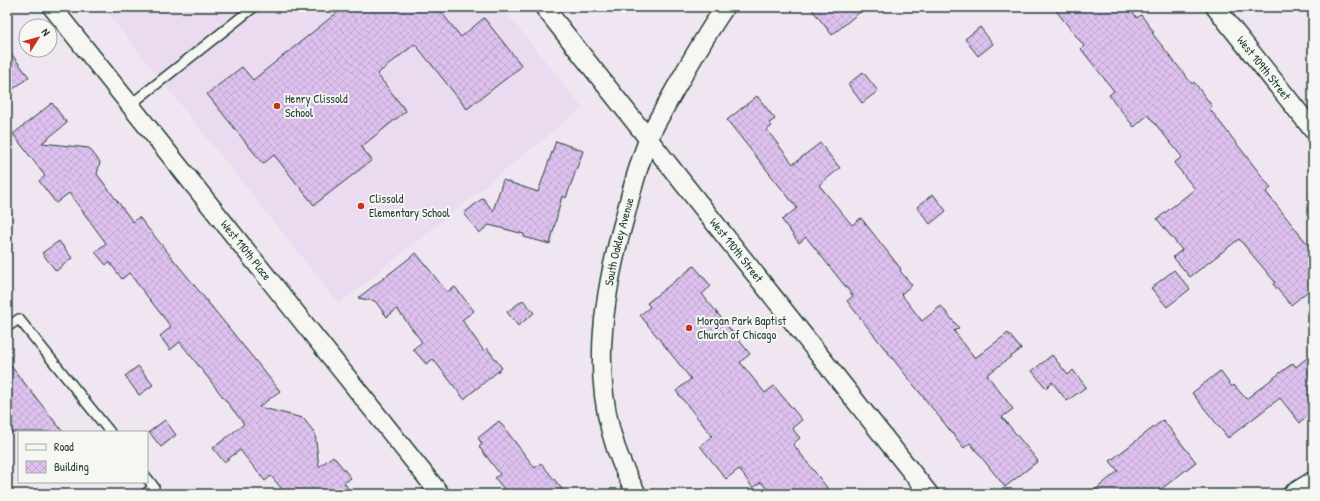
<svg xmlns="http://www.w3.org/2000/svg" width="1320" height="501" font-family="'Patrick Hand',sans-serif">
<style>
.built{fill:#eadbf0}
.building{fill:url(#building-cross-hatch);stroke:#1f3d34}
.lines{fill:none;stroke-linecap:round;stroke-linejoin:round}
.lane-casing{stroke:#1f3d34;stroke-width:12}
.street-casing{stroke:#1f3d34;stroke-width:21}
.lane{stroke:#f6f6f2;stroke-width:9}
.street{stroke:#f6f6f2;stroke-width:18}
.poi-dot{fill:#c8321e;stroke:#f6f6f2;stroke-width:1.5}
.labels{text-anchor:middle;stroke-width:4;stroke-linejoin:round;paint-order:stroke}
.street-label{font-size:12px;fill:#1f3d34;stroke:#f6f6f2}
.poi-label{font-size:12px;fill:#1f3d34;stroke:#f6f6f2;text-anchor:start}
</style>
<defs>
<pattern id="building-cross-hatch" width="8" height="8" patternUnits="userSpaceOnUse"><rect width="8" height="8" fill="#dec1ef"/><path d="M0 0l8 8M0 8l8-8" fill="none" stroke="#bea7ce"/></pattern>
</defs>
<rect width="100%" height="100%" fill="#efe6f1"/>
<filter id="ink" filterUnits="userSpaceOnUse"><feTurbulence type="fractalNoise" baseFrequency=".025" numOctaves="2"/><feDisplacementMap in="SourceGraphic" scale="8" xChannelSelector="R" yChannelSelector="G"/><feConvolveMatrix kernelMatrix="1 2 1 2 8 2 1 2 1" color-interpolation-filters="sRGB"/></filter>
<g filter="url(#ink)">
<path class="built" d="M103 7H502L582 108 339 304Z"/>
<path class="building" d="M344 7H437L461 37 484 18 522 66 467 109 415 44 377 74 406 111 361 147 372 160 314 205 274 155 263 164 207 94 242 67 253 80Z
M810 7H866L832 35Z
M1053 7H1129L1137 18 1141 15 1154 32 1152 33 1192 84 1194 82 1212 106 1209 108 1271 188 1266 192 1313 251V287L1291 305 1273 284 1275 282 1239 239 1190 277 1173 257 1182 250 1157 219 1195 189 1174 163 1182 157 1148 115 1134 127 1109 95 1114 91 1081 49 1084 46Z
M980 27 993 44 978 56 965 39Z
M7 48 29 77 7 94Z
M863 72 878 91 862 103 848 84Z
M757 96 775 119 769 123 772 126 767 130 793 164 820 143 840 168 819 185 852 225 861 218 901 269 900 271 912 285 901 294 922 321 941 306 959 328 954 331 975 358 1008 333 1021 349 987 375 1013 409 1002 417 1038 461 1005 487 970 443 964 448 869 329 847 301 853 296 806 237 799 243 782 220 797 208 727 120Z
M52 103 67 123 42 143 89 148 100 162 97 174 133 222 139 217 280 391 259 407 303 418 315 433 319 467 333 456 351 478 344 483 353 494H286L271 476 265 481 240 450 224 462 213 448 244 424 180 342 170 350 160 336 171 327 129 273 122 279 109 262 106 265 95 252 106 243 69 193 56 203 39 181 45 176 13 134Z
M556 141 583 151 566 198 562 196 550 244 524 237V234L489 225 479 233 464 213 483 198 493 211 503 180 538 192Z
M933 194 946 211 930 224 917 207Z
M59 241 72 258 56 271 42 253Z
M416 253 447 292 455 287 474 311 462 320 484 351 487 348 502 368 464 399 433 359 426 364 413 349 422 342 397 309 387 317 375 301 358 298Z
M694 266 711 286 702 294 750 354 740 362 765 393 774 386 802 420 792 428 800 438 793 444 832 494H771L761 482 753 488 739 469 726 479 700 446 712 436 676 391 691 379 640 315 650 307 647 303Z
M1174 270 1190 289 1167 307 1151 288Z
M523 300 534 313 518 326 507 312Z
M1313 353V412L1300 423 1280 398 1228 438 1192 393 1220 371 1232 387 1234 385 1246 399 1293 363 1296 367Z
M1052 355 1068 375 1073 370 1086 387 1067 401 1052 382 1046 388 1032 371Z
M7 361 63 432H7Z
M138 366 153 385 139 395 125 376Z
M165 420 176 435 161 447 149 432Z
M1163 420 1196 462 1155 494H1090L1118 471 1110 461Z
M499 421 535 468 541 463 566 494H508L495 478 500 474 479 447 482 444 478 438Z"/>
<g class="lines">
<g class="lane-casing">
<path id="lane" d="M130 105 254 7
M7 327 19 319 110 432
M145 494 154 487 147 478"/>
</g>
<g class="street-casing">
<g id="street">
<path id="s1" d="M52 7 440 494"/>
<path id="s2" d="M544 7 929 494"/>
<path id="s3" d="M1215 7 1313 130"/>
<path id="s4" d="M637 494C585 406 599 307 626 213 632 188 639 164 648 140 653 127 662 113 669 100 687 68 704 37 725 7"/>
<path d="M1292 494 1313 481"/>
</g>
</g>
<use href="#lane" class="lane"/>
<use href="#street" class="street"/>
</g>
</g>
<g class="poi-dot">
<circle cx="277" cy="106" r="4"/>
<circle cx="361" cy="206" r="4"/>
<circle cx="689" cy="328" r="4"/>
</g>
<g class="labels">
<g class="street-label">
<text dy="4" stroke="none"><textPath href="#s3" startOffset="78">West 109th Street</textPath></text>
<text dy="4" stroke="none"><textPath href="#s4" startOffset="260">South Oakley Avenue</textPath></text>
<text dy="4" stroke="none"><textPath href="#s1" startOffset="311">West 110th Place</textPath></text>
<text dy="4" stroke="none"><textPath href="#s2" startOffset="310">West 110th Street</textPath></text>
</g>
<g class="poi-label">
<text x="285" y="103">Henry Clissold<tspan x="285" dy="14">School</tspan></text>
<text x="369" y="203">Clissold<tspan x="369" dy="14">Elementary School</tspan></text>
<text x="697" y="325">Morgan Park Baptist<tspan x="697" dy="14">Church of Chicago</tspan></text>
</g>
</g>
<rect width="1320" height="501" fill="none" stroke="#f6f6f2" stroke-width="24"/>
<rect x="12" y="12" width="1296" height="477" fill="none" stroke="#1f3d34" stroke-width="1.5" filter="url(#ink)"/>
<rect x="18" y="431" width="130" height="52" fill="#f6f6f2" stroke="#a0aca6"/>
<rect x="26" y="444" width="20" height="6" fill="#f6f6f2" stroke="#a0aca6"/>
<text x="54" y="451" font-size="12" fill="#1f3d34">Road</text>
<rect x="26" y="461" width="20" height="12" fill="url(#building-cross-hatch)" stroke="#a0aca6"/>
<text x="54" y="471" font-size="12" fill="#1f3d34">Building</text>
<g transform="translate(38 38) rotate(53)"><circle r="19" fill="#f6f6f2" stroke="#a0aca6"/>
<path d="M0-3L7 15L0 10L-7 15Z" fill="#c8321e"/>
<text y="-6" font-size="11" font-weight="bold" text-anchor="middle" fill="#1f3d34">N</text>
</g>
</svg>
